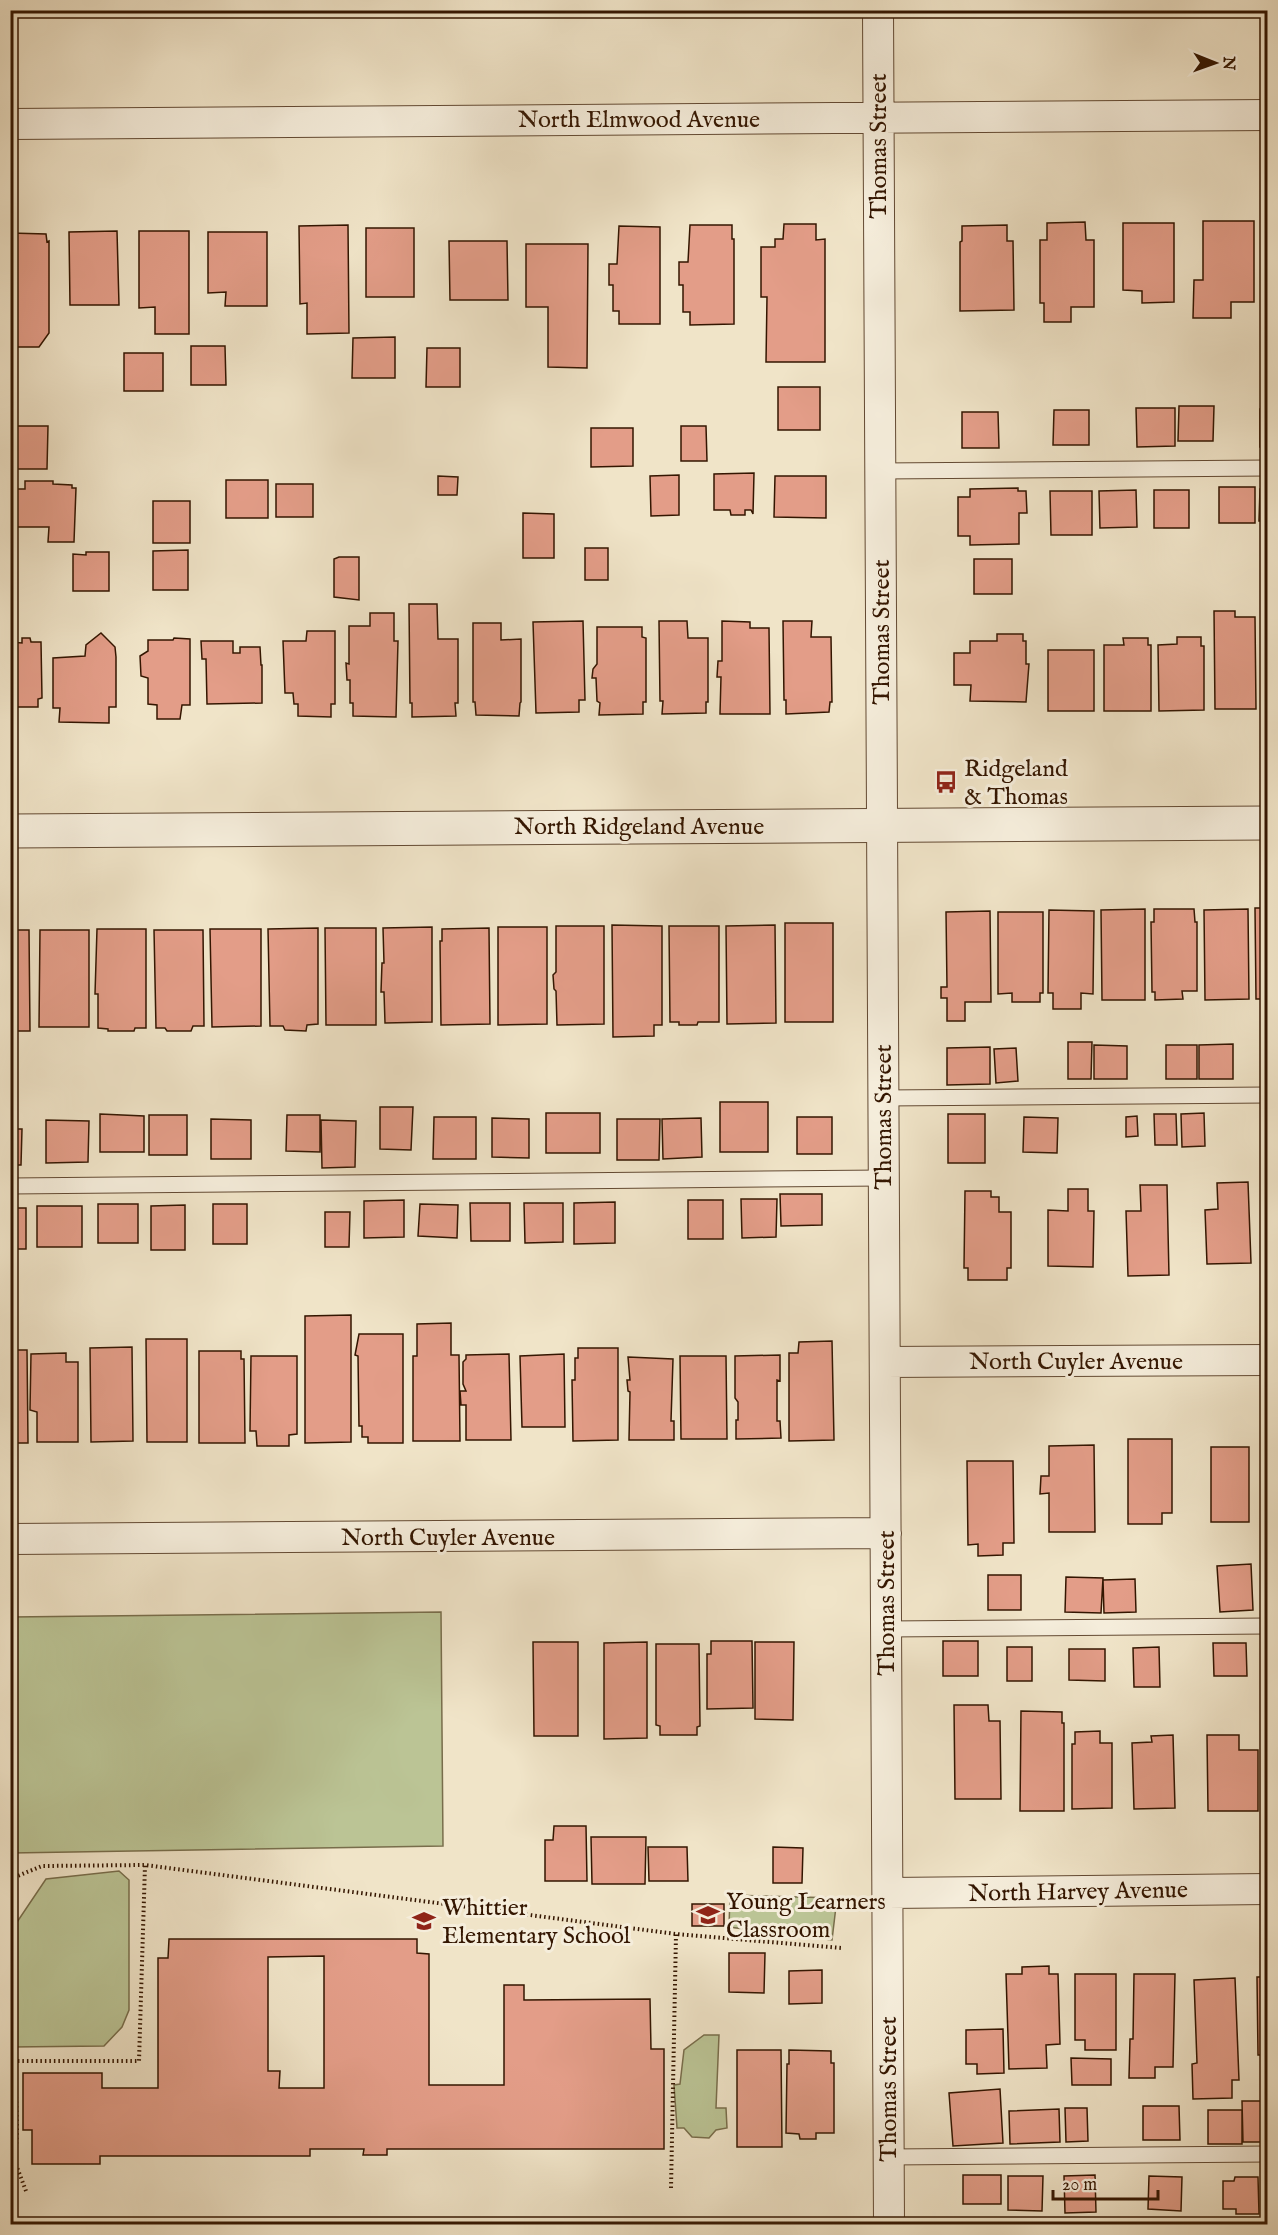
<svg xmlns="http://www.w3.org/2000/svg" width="1278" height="2235" font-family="'IM FELL English',serif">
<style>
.green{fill:#bbc495;stroke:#786d4b;stroke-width:1.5}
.building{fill:#e39d88;stroke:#341601;stroke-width:1.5;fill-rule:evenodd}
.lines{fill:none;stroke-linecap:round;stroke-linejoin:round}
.service-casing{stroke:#634a33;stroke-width:17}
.minor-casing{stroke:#634a33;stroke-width:32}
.tertiary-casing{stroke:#634a33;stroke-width:35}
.path{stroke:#341601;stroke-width:4;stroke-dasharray:1.5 3;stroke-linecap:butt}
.service{stroke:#f5eddb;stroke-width:15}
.minor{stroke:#f5eddb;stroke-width:30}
.tertiary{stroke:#f5eddb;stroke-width:33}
.labels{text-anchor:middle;stroke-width:6;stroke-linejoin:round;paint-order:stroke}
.street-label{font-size:24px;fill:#341601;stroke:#f5eddb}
.poi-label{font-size:24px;fill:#341601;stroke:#f5eddb;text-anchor:start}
</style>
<rect width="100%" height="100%" fill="#f0e4c8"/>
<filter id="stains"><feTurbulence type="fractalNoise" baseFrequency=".00333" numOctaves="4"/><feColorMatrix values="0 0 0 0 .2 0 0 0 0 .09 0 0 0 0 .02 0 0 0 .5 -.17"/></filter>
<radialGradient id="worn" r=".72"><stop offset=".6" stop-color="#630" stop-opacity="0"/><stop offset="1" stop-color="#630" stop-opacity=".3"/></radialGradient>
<path class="green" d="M441 1612 443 1846 11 1853V1617Z
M119 1871 129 1880V2010L122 2027 104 2046 11 2047V1931L46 1879Z
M730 1895 837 1898 832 1940 729 1927Z
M704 2035H719L716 2108H726L727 2128 716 2130 709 2138 692 2137 684 2128H677L674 2085 680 2084 684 2050Z"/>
<path class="building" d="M22 10H57V16L22 15Z
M372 10H427V13H372Z
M1203 221H1254V302H1231V318H1193L1194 280H1203Z
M1085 222 1086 240H1094V307H1071V322H1044V303H1040V240H1047V223Z
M1123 223H1174V302L1142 303V291L1123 290Z
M784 224H816V240L825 239V362H766L767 297H761V247H775V239H783Z
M348 225 349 333 307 334V303L300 304 299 226Z
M690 225H732V239H734V324L690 325V312H683V285H679V262H688Z
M1007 225V241H1013L1014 310 960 311V242L962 241V226Z
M619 226 660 227V324H619V311H613V285H609V264H617Z
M366 228H414V297H366Z
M117 231 119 305H70L69 232Z
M139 231H189V334H155V307L139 308Z
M208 232H267V306H225L226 292 208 293Z
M10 233 46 234 47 242 49 241V333L39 347H10Z
M449 241H507L508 300H450Z
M526 244H588L587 368 548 367V307H526Z
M395 337V378H352L353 338Z
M191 346H225L226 385H191Z
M427 348H460V387H426Z
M124 353H163V391H124Z
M778 387H820V430H778Z
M1179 406H1214L1213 441H1178Z
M1136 408H1175V446L1137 447Z
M1260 409H1268V447H1260Z
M1054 410H1089V445H1053Z
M962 412H998L999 448H962Z
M10 426H48L47 469H10Z
M681 426H706L707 461H681Z
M591 428H633V466L591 467Z
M754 473 753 514 751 510H745V515H731L730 510H714V474Z
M679 475V515L651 516 650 476Z
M438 476 458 477 457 495H438Z
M775 476H826V518L774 517Z
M226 480H268V518H226Z
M25 481H53V484L72 485V488H76L74 542H48L49 527H10V489H25Z
M276 484H313V517H276Z
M1219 487H1255V523H1219Z
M1018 488V491H1026L1027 513H1019V544L970 545V536H958V497H970V489Z
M1260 489H1268V521H1259Z
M1136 490 1137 527 1100 528 1099 491Z
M1154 490H1189V528H1154Z
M1050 491H1092V535H1051Z
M153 501H190V543H153Z
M523 513 554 514V558H523Z
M585 548H608V580H585Z
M188 550V590H153V551Z
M86 552H109V591H73V554L86 555Z
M339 557H359V600L334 597V559Z
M974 559H1012V594H974Z
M409 604H437L438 639H458V703H455L456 716 412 717V703H410Z
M1214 611H1235V617H1255L1256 709H1215Z
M370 613H394V641H398L396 717 353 716V703H350V680H347L346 663 349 664V626H370Z
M583 621 585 700H579V712L536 713 533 622Z
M659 621H687L688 638H708V702H706V713L662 714 663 701H660Z
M722 621 750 622V628H769L770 714H720L721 677H717L718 661H722Z
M783 621H812L811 637H831L832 702H830L829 712 786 714V700H784Z
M473 623H501V640L521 639V702L520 703 519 716 476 715 475 702H473Z
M597 627H642V637L646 638V702H643V714L599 715 600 703 597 701 596 678H592L593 669 597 664Z
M307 631H335V704H331V717L298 716V704H294L293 693H285L283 641H306Z
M101 633 115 647 116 657V707H109V723L59 722 60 708H53V658L85 656 86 645Z
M997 634H1023V641H1026V664H1029L1026 702 970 701 971 685H954V653H970V641H997Z
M1177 637H1201V646H1204V710L1159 711 1158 645 1177 644Z
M22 638H30L31 642H41L42 698 38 699V707H10V642L22 643Z
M174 638 190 639V705H182L180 719H157V705L148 704V678L141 676 140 656 148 651V640H173Z
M1123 638H1148V645H1151V711H1104V645H1124Z
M201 641H233V653H240V647H260L261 665H262V703L207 704 206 659H202Z
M1265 645H1268V708H1265Z
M1048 650H1094V711H1048Z
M1255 908H1268V999H1256Z
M1145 909V1000H1102L1101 910Z
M1154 909H1194L1195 922H1197V991H1182L1183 999 1155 1000V992H1152L1151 922H1154Z
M1248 909 1249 999 1205 1000 1204 910Z
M1049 910 1094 911 1093 994 1081 993V1009H1053V993H1048Z
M990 911 991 1002H965V1021H947V998H941V987H947L946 912Z
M998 912H1043V993H1040V1002H1012V993L998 994Z
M785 923H833V1022H785Z
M612 925 662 926V1025H654V1036L613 1037Z
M775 925 776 1023 727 1024 726 926Z
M556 926H604V1024L557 1025 556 991 554 989 553 975 556 972Z
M669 926H719V1022H698L697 1025H679V1022H670Z
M432 927V1022L385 1023 384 992H381L382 963H384L383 928Z
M498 927H547V1024L498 1025Z
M318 928V1024L307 1025 306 1031 285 1030 283 1026H270L268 929Z
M325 928H376V1025H326Z
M489 928 490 1024 441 1025 440 941H442V929Z
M97 929H146V1028H135L134 1031H108V1029L98 1028V994H95Z
M210 929H261V1026L212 1027Z
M10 930H29L30 1031H10Z
M40 930H89V1027H39Z
M154 930H203L204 1026H193L191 1031H167L165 1028H156Z
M1068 1042H1092L1091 1079H1068Z
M1233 1044V1079H1199V1045Z
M1094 1045 1127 1046V1079H1094Z
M1166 1045H1197V1079H1166Z
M990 1047V1084L947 1085V1048Z
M1016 1048 1018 1081 996 1083 994 1049Z
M720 1102H768V1152H720Z
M380 1107H413L411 1150 380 1149Z
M546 1113H600V1153H546Z
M1204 1113 1205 1146 1182 1147 1181 1114Z
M100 1114 144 1116V1152H100Z
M948 1114H985V1163H948Z
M1154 1114H1176L1177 1145H1155Z
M149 1115H187V1155H149Z
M287 1115H320V1152L286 1151Z
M1137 1116 1138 1136 1126 1137V1117Z
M434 1117H476V1159H433Z
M797 1117H832V1154H797Z
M1024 1117 1058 1118 1057 1153 1023 1152Z
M492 1118 529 1119V1158L492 1157Z
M701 1118 702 1157 663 1159 662 1119Z
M211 1119 251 1120V1159H211Z
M617 1119H660L659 1160H617Z
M46 1120 89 1121 88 1162 46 1163Z
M321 1120 356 1121 355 1167 322 1168Z
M10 1129H22L21 1165H10Z
M1248 1182 1251 1263 1207 1264 1205 1210 1218 1209 1217 1183Z
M1140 1185H1167L1169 1275 1128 1276 1126 1211H1141Z
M1068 1189H1088V1211H1094L1093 1267 1048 1266V1210L1068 1211Z
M965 1191H991V1197H999V1212H1011V1268H1007V1280H968V1268H964Z
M780 1194H822V1225L781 1226Z
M741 1199H777L776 1237 742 1238Z
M404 1200V1237L364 1238V1201Z
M688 1200H723V1239H688Z
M615 1202V1243L574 1244V1203Z
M470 1203H510V1241H471Z
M524 1203H563V1242L525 1243Z
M98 1204H138V1243H98Z
M213 1204H247V1244H213Z
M420 1204 458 1205 457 1238 418 1236Z
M185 1205V1250H151V1206Z
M37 1206H82V1247H37Z
M10 1208H26V1249H10Z
M325 1212H350L349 1247H325Z
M1267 1236H1268V1260L1264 1257V1241Z
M351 1315V1442L305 1443V1316Z
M451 1323V1355H459L460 1441H413V1356H417V1324Z
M359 1334H403V1443H368V1437H362V1426H359L358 1356 355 1355Z
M146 1339H187V1442H147Z
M832 1341 834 1440 789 1441V1353H798L799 1342Z
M132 1347 133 1441 91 1442 90 1348Z
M578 1348H618V1440L573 1441 572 1380H575V1358H578Z
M10 1350H27L28 1443H10Z
M199 1351H241V1359H244L245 1443H199Z
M66 1353V1362H78V1442H37V1412L30 1410 31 1354Z
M509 1354 511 1440H466V1405H461L460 1391H466L463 1384V1362L466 1359V1355Z
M564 1354 565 1427H522L520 1356Z
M780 1355V1381L777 1380V1421H780L781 1438 736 1439V1420H738V1402L735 1398V1356Z
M251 1356H297V1434L289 1435V1446H257L256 1431H250Z
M680 1356H726L727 1439H681Z
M628 1357 673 1359 671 1421H674V1440H629L630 1392 628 1391 627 1380H630Z
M1128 1439H1172V1513H1162V1524H1128Z
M1094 1445 1095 1532H1049V1493L1040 1494 1041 1476H1049V1446Z
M1211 1447H1249V1522H1211Z
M967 1461H1013L1014 1543H1003V1555L978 1556V1544L968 1545Z
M1251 1564 1253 1610 1220 1612 1217 1566Z
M988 1575H1021V1610H988Z
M1066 1577 1103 1578 1101 1613 1065 1612Z
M1135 1579 1136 1612 1104 1613 1103 1580Z
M711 1641H752L753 1708 707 1709V1654H711Z
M943 1641H978V1676H943Z
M533 1642H578V1736H534Z
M647 1642V1738L604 1739V1643Z
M755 1642H794L793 1720 755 1719Z
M1213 1643H1246L1247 1676H1214Z
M656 1644H699L700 1726 697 1727V1735H660V1726L656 1725Z
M1007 1647H1032V1681H1007Z
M1159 1647 1160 1687H1134L1133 1648Z
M1069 1649H1105V1681L1069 1680Z
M954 1705H988L989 1721H1000L1001 1799H955Z
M1021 1711 1062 1712V1723H1064V1811H1020Z
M1100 1731V1743H1112V1808L1072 1809V1744H1075V1732Z
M1173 1735 1175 1808 1134 1809 1132 1743 1152 1742 1151 1736Z
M1207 1735H1239V1750H1258V1811H1208Z
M554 1826H586L587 1881H545V1840H553Z
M591 1837H646L645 1884H592Z
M648 1847H687L688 1881H649Z
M773 1847 803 1848 802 1883H773Z
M692 1904H724V1926H692Z
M169 1939H417V1953L429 1954V2085H504V1985H524V2000L650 1999 651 2049H664V2149H387V2155H363L364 2149H310V2156H100V2164H32V2130H23V2073H102V2088H158V1958H168ZM324 1956V2088H279L280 2071H268V1957Z
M729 1953H765L764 1993 729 1992Z
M1049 1966V1974H1058L1060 2044 1046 2045 1047 2068 1009 2069 1006 1974H1022V1967Z
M822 1970V2003L789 2004V1971Z
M1075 1974H1116V2050H1085V2040H1075Z
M1134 1974H1175L1173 2067H1155V2078H1129L1130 2039H1133Z
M1257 1977H1268V2055H1258Z
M1235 1978 1239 2080H1232V2098L1193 2099 1192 2064 1197 2063 1194 1980Z
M1003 2029 1004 2073 977 2074V2064H966V2030Z
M737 2050H781L782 2147H737Z
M789 2050 831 2051V2063H834V2133H816V2139H800L799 2134 786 2133 787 2064H789Z
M1071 2058 1111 2059V2085H1072Z
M1000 2089 1003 2143 953 2146 949 2093Z
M1242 2101H1268V2142H1243Z
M1143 2106H1179L1180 2140H1143Z
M1065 2108H1087L1088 2141 1066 2142Z
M1059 2109 1060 2142 1010 2144 1009 2111Z
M1208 2110H1242V2144H1208Z
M963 2175H1001V2204H963Z
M1095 2175 1096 2212 1065 2213 1064 2176Z
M1008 2176H1043L1042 2211 1008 2210Z
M1149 2176 1182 2177 1181 2211 1148 2209Z
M1235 2177H1258L1259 2214H1236V2209H1223V2181H1234Z"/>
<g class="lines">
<g class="service-casing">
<path id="service" d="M880 471 1268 468
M883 1098 1268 1095
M10 1186 884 1178
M886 1629 1268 1626
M889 2157 1268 2154"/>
</g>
<g class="minor-casing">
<path id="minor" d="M878 10 889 2224
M10 124 1268 115
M885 1362 1268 1360
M10 1539 886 1533
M888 1893 1268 1889"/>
</g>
<g class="tertiary-casing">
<path id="tertiary" d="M10 831 1268 823"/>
</g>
<path class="path" d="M10 1879 42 1866 145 1865 676 1934 841 1948
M671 2188 676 1934
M26 2191 15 2162 17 2131 15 2061H139L145 1865"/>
<use href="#service" class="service"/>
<use href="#minor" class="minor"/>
<use href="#tertiary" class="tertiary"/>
</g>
<defs>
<g id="bus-bare" transform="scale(1.8)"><path d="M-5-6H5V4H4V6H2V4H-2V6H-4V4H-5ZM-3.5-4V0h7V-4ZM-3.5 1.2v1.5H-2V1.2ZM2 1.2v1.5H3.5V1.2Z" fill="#8f2418" stroke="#f5eddb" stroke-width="2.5" paint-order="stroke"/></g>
<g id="school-bare" transform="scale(1.8)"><path d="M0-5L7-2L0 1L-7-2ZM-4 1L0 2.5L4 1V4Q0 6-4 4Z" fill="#8f2418" stroke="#f5eddb" stroke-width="2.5" paint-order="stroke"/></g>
</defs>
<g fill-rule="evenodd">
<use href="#bus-bare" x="946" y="782"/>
<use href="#school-bare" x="708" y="1915"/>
<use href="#school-bare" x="424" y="1921"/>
</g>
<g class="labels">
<g class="street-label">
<text x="639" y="127">North Elmwood Avenue</text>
<text transform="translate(878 146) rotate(-90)" y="8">Thomas Street</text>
<text transform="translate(881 632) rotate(-90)" y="8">Thomas Street</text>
<text x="639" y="834">North Ridgeland Avenue</text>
<text transform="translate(883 1117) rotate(-90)" y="8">Thomas Street</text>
<text x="1076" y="1369">North Cuyler Avenue</text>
<text x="448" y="1545">North Cuyler Avenue</text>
<text transform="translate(886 1603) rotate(-90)" y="8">Thomas Street</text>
<text transform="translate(1078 1891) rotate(-1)" y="8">North Harvey Avenue</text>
<text transform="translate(888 2089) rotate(-90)" y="8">Thomas Street</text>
</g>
<g class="poi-label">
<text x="964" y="776">Ridgeland<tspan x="964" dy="28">&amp; Thomas</tspan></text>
<text x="726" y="1909">Young Learners<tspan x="726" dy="28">Classroom</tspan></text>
<text x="442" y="1915">Whittier<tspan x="442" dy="28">Elementary School</tspan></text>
</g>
</g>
<rect width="1278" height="2235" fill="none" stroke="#f0e4c8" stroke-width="36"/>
<rect x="12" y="12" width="1254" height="2211" fill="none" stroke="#341601" stroke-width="3"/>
<rect x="18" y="18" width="1242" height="2199" fill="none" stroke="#341601" stroke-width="1.5"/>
<g transform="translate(1215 63) rotate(91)" stroke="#f5eddb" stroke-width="4.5" paint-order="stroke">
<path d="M0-4.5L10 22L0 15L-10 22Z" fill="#341601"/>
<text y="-9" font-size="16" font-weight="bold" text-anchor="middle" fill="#341601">N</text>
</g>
<path d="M1053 2190v9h105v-9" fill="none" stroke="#341601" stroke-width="3"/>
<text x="1062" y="2190" font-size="18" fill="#341601" stroke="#f5eddb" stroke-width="4.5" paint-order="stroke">20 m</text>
<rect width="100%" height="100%" filter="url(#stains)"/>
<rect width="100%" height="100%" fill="url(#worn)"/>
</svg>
